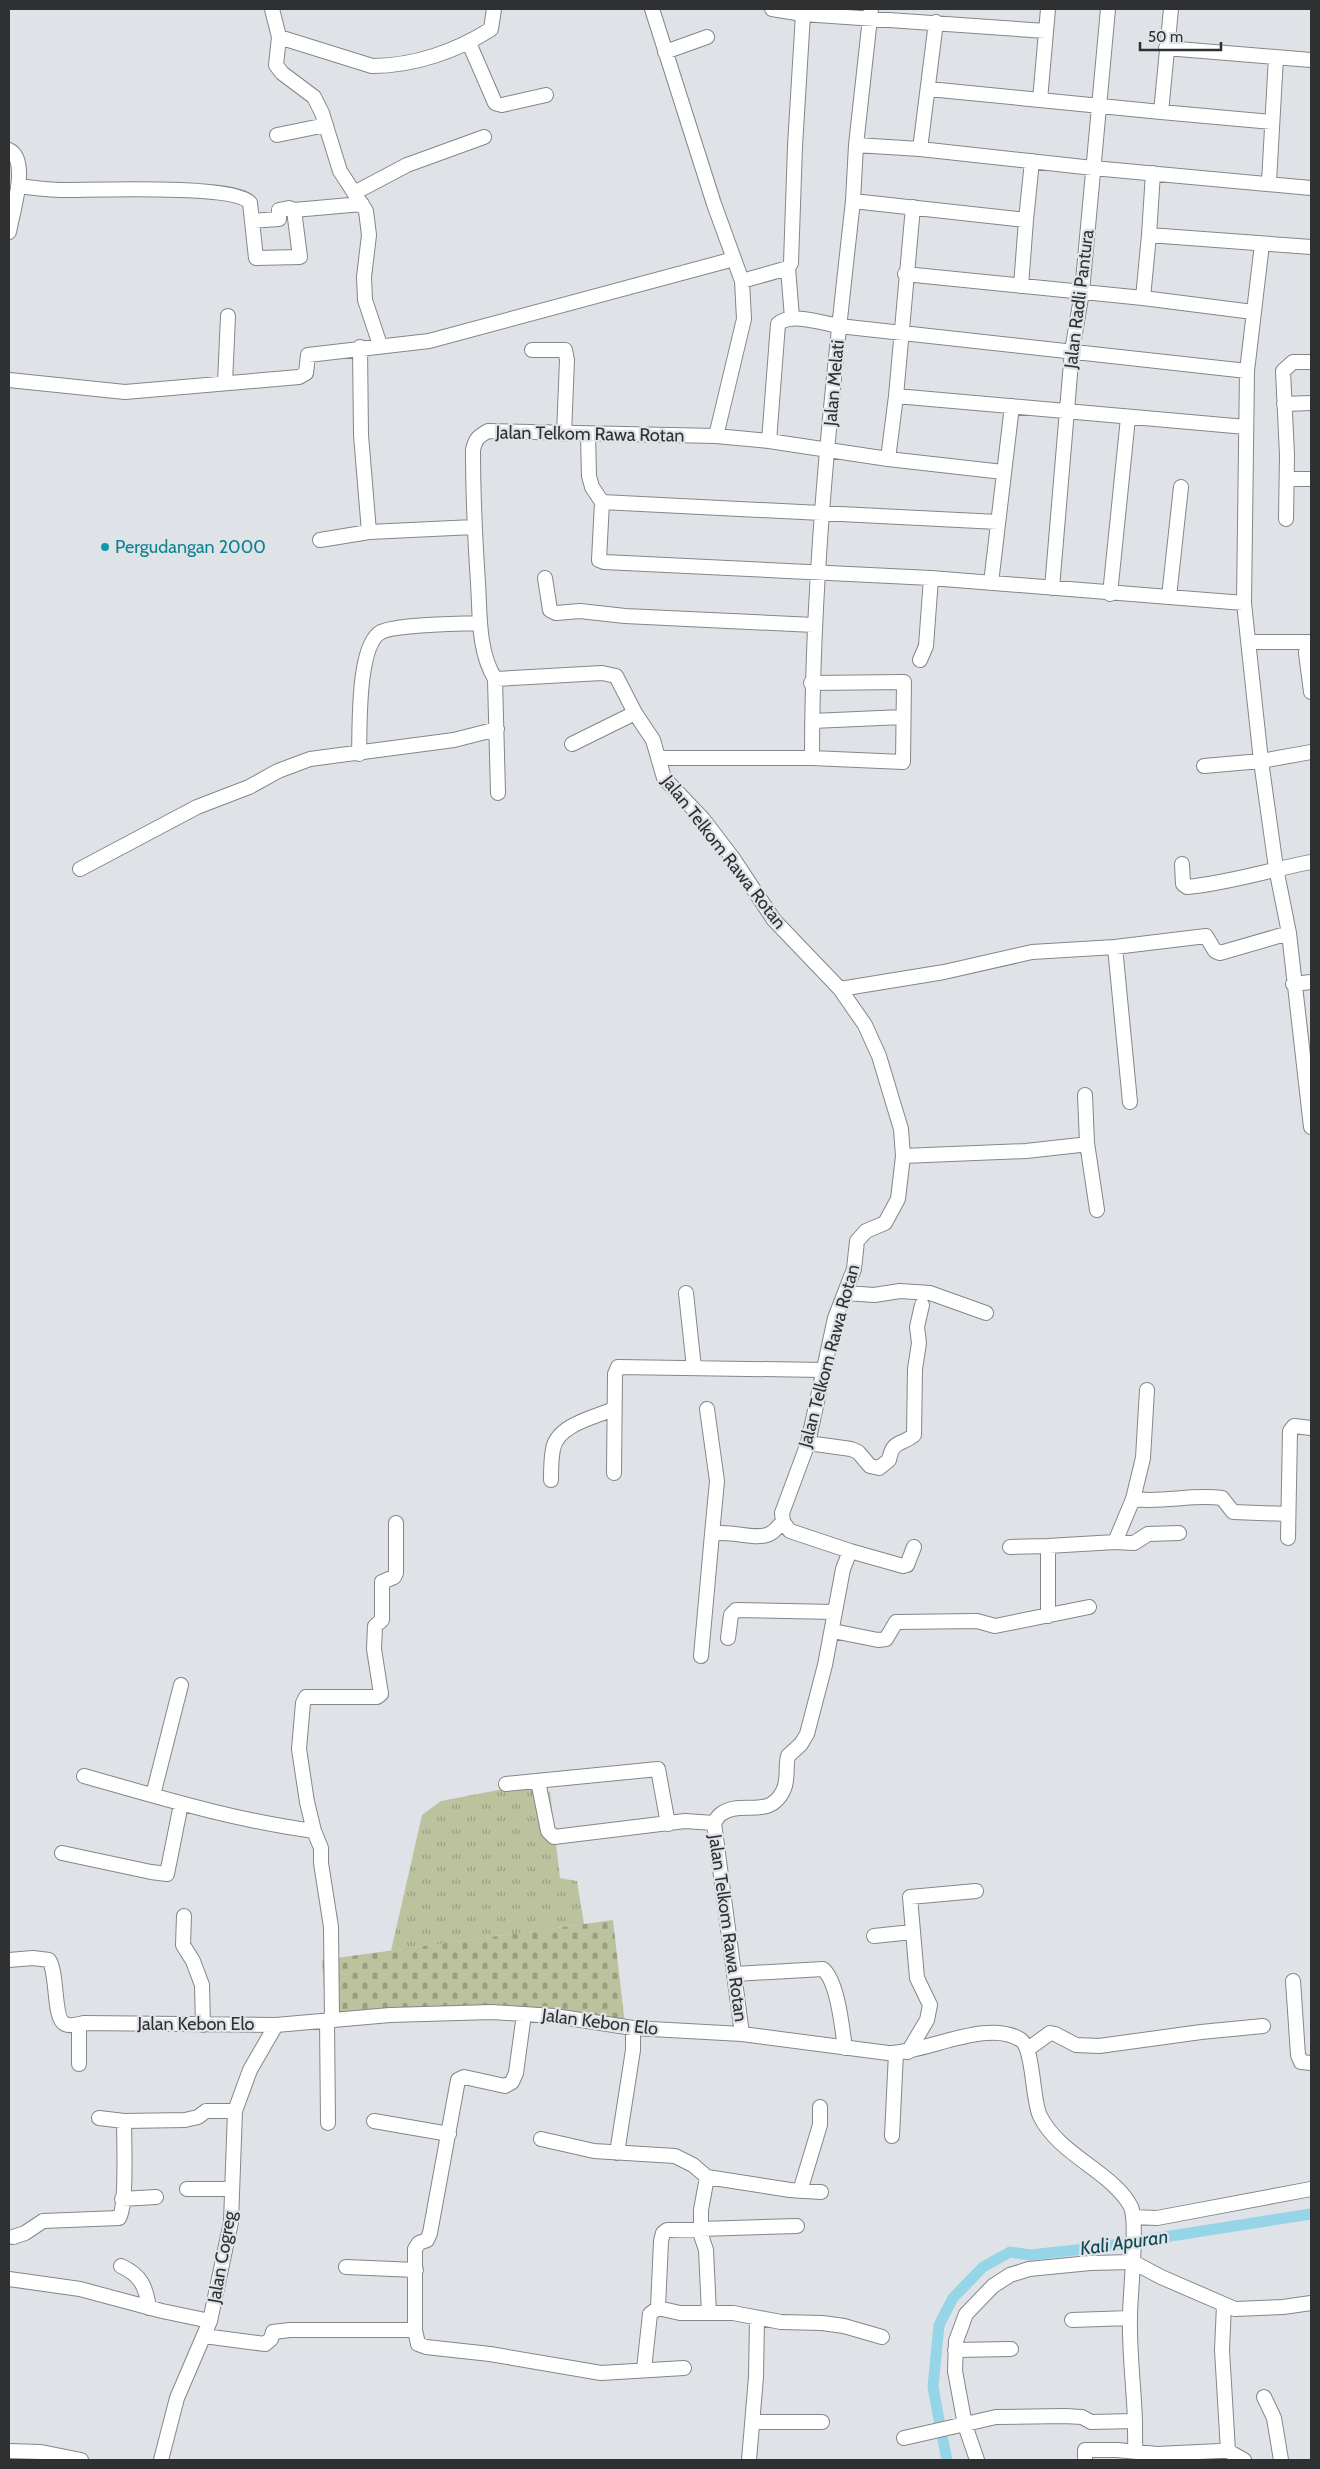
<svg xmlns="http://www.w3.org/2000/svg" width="1320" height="2469" font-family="Cabin,sans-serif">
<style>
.grass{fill:url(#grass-tufts)}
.cemetery{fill:url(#cemetery-stones)}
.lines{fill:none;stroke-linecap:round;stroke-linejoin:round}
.canal{stroke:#95d5e7;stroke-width:11}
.minor-casing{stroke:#83878a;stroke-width:16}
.minor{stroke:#fff;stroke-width:14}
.culture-dot{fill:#0f9aa8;stroke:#dfe3e7;stroke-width:2}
.labels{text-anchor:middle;stroke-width:4.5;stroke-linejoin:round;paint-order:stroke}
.street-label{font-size:18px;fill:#2f3032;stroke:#dfe3e7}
.culture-label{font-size:18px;fill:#0d838f;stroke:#dfe3e7;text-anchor:start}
.water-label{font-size:19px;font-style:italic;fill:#0c4552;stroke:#dfe3e7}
</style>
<defs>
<pattern id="grass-tufts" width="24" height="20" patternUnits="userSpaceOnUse" patternTransform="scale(1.25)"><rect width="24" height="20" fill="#bdc29e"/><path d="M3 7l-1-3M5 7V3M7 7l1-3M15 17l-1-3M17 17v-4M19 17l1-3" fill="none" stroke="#9a9e81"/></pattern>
<pattern id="cemetery-stones" width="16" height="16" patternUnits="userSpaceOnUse" patternTransform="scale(1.25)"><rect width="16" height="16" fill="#bdc29e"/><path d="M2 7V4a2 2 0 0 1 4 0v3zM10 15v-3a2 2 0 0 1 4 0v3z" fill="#9a9e81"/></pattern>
</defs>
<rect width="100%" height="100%" fill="#dfe3e7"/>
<path class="grass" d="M524 1785 550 1792 560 1878 577 1881 584 1924 391 1951 422 1815 441 1801Z"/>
<path class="cemetery" d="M613 1920 625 2025 580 2018 326 2019 322 1960Z"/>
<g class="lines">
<path class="canal" d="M939 2420 933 2387 939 2325 953 2298 983 2267 1010 2252 1030 2255 1094 2248 1311 2214
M943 2440 947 2460"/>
<g class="minor-casing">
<path id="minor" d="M272 9 279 37 276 65 282 73 314 97 322 113 340 171 366 211 369 235 364 277 365 300 380 345
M652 9 714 204 742 281 744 319 716 436 488 431C479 436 475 439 473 450 473 494 475 538 478 583 480 615 478 651 495 679L602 673 616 676 635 713 653 740 664 778 703 819 732 857 774 920 840 989 865 1025 879 1056 901 1129 903 1156 898 1199 885 1223 866 1231 857 1241 854 1269 835 1318 808 1443 782 1513 783 1522 790 1531 850 1551 843 1569 825 1665 807 1734 801 1744 788 1756C785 1767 789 1780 783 1791 769 1820 741 1799 721 1814 718 1816 716 1820 714 1823L742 2034
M772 9 803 14 1046 31
M1048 9 1040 100 1161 112 1171 9
M279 37 372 66C414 66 457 51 491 29L494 9
M469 43 495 103 502 105 546 95
M1166 48 1311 60
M665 52 707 37
M929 89 1040 100
M1161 112 1272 122
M277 135 326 125
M856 145 920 149 1093 168 1311 188
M920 149 936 22
M9 150C30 160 12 213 9 232
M1153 173 1149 235 1311 247
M1269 182 1276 57
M19 186C34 188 49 190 64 190 93 190 236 184 250 203L256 258 300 257 294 210
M354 193 407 165 484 137
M853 201 1026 220 1032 161
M252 221 279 219V210L289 208 294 210 362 204
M1262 244 1247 371 1244 603 1261 761 1276 868 1289 933 1311 1127
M905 274 1143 298 1253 312
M742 281 788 268
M1021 286 1026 220
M1143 298 1149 235
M792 318 788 268 791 263 795 146 803 14
M360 347 361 435 369 532
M532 350H565L567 360 564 434
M9 380 125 392 299 377 306 373 308 355 429 341 734 259
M225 383 228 316
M896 396 1246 427
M1284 404 1311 403
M588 435 589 476 592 487 602 502 599 560 604 562 931 578 1244 603
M716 436 769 441 888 459 896 396 913 207
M769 441 778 324C791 312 822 323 839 326L1247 371
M888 459 1003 472
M1287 479H1311
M602 502 998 522
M1286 519 1287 455 1283 371 1293 362H1311
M320 540 369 532 474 527
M545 578 550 610 556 613 580 611 625 616 814 625
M991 583 1012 406
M1052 588 1072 351 1082 292 1108 9
M1110 594 1128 418
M1169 597 1181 487
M1250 642H1311
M1307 642 1306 653 1311 692
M920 660 926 646 931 578
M495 679 498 793
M812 721 903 717
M572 744 635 713
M359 754C360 728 357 645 381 632 397 624 459 624 480 623
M658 758H812L903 762 904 682 811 683
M812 758C812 572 832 386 853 201L856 145 871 9
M1204 766 1261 761 1311 752
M1182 864 1183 884 1187 887C1229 883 1269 870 1311 862
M80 869 197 807 249 787 278 771 310 759 454 740 497 729
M1115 947 1130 1102
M1293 984 1311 982
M840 989 944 972 1032 952 1115 947 1206 936 1215 951 1220 953 1289 933
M1087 1143 1097 1210
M903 1156 1026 1151 1080 1145 1087 1143 1085 1095
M686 1293 694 1368
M846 1293 874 1295 900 1291 930 1293 986 1313
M707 1409 717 1481 712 1534
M808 1443 851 1449 858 1452 870 1466 879 1468 889 1460C893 1439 901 1446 914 1435L915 1369 919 1343 917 1327 922 1305
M614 1473 615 1374 618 1367 824 1370
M551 1480C551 1470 551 1459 553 1449 557 1425 595 1417 614 1409
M1133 1499C1163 1503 1192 1494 1222 1498L1233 1512 1288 1514
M1288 1538 1290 1431 1294 1426 1311 1428
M1115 1542 1133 1499 1143 1458 1147 1390
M1010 1547 1048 1546
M850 1551 903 1566 907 1565 914 1547
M1048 1616V1546L1115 1542 1134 1543 1148 1534 1179 1533
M833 1631 878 1640 886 1639 896 1622 977 1621 995 1626 1089 1607
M728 1638 731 1615 736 1610 835 1612
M701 1656 712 1534C730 1529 758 1542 771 1533 775 1531 779 1525 783 1522
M84 1776C162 1798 233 1820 314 1831
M538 1781 548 1831 554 1837 685 1821 714 1823
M506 1784 658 1769 668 1824
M153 1795 181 1685
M62 1853 151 1872 167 1874 181 1804
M184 1916 183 1945 193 1961 202 1985 203 2025
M874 1936 912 1932
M9 1960 33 1958 49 1960C58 1974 53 2019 65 2024 71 2027 78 2024 84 2023L276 2025 390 2015 492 2012 554 2016 633 2028 742 2034 888 2053C926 2053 988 2018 1021 2040 1034 2049 1032 2100 1040 2116 1059 2155 1114 2173 1131 2207 1138 2222 1130 2296 1130 2316 1129 2352 1134 2387 1135 2422 1135 2435 1135 2448 1136 2460
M735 1974 823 1969C838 1982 842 2028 845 2048
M1293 1981 1298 2055 1301 2062 1311 2063
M327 2020 328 2123
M332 2020 331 1927 321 1863V1848L314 1831 307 1802 299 1749 303 1703 306 1697H377L381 1694 374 1649 375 1626 382 1620V1582L394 1577 396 1573V1523
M1028 2049 1050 2033 1055 2034 1076 2045 1099 2046 1201 2032 1263 2026
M908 2052 927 2020 930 2005 917 1978 910 1897 976 1891
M79 2064V2024
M99 2118 124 2121
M374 2121 449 2134
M892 2136 896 2053
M541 2139 594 2151 675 2156 693 2165 707 2177 701 2210V2235L706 2250 709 2313
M617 2153 633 2050V2028
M707 2177 790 2190 821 2192
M187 2189H232
M800 2191 820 2125V2107
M122 2199 156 2197
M1133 2217 1157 2218 1311 2189
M13 2237 25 2233 43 2221 119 2218C127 2206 124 2139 124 2121L185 2120 198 2117 206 2111H235
M121 2266C141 2275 146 2287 149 2308
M346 2267 416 2270
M9 2279 80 2289 162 2311 210 2321
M1224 2305 1222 2350 1228 2451
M658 2308 661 2241 663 2233 667 2230 797 2226
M1072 2320 1130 2318
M415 2330V2249L419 2243 427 2240 430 2233 458 2080 464 2077 505 2086 512 2082 516 2073 524 2014
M204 2336 265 2344 271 2339 273 2332 290 2330H415L418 2344 426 2347 490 2354 601 2373 684 2368
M955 2350 1011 2349
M644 2369 650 2314 658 2308 680 2313H733L781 2322 822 2323 844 2326 882 2337
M1264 2397 1274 2418 1281 2460
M753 2422H822
M904 2438 996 2417 1065 2416 1082 2417 1091 2422 1135 2421
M9 2451 41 2452 81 2460
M161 2460 177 2398 210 2321 231 2222 235 2111 250 2070 276 2025
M749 2460 756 2377 757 2319
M977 2460 965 2425 955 2371 956 2341 966 2314 993 2286 1010 2275 1029 2269 1090 2263 1133 2262 1161 2277 1235 2309 1283 2307 1311 2303
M1085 2460V2450H1117L1157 2454 1220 2451H1228L1244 2460"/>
</g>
<use href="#minor" class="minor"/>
</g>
<circle class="culture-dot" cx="105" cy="547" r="5"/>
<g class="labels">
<g class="street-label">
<text transform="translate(1079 299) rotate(-83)" y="6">Jalan Radli Pantura</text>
<text transform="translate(834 383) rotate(-85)" y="6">Jalan Melati</text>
<text transform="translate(590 434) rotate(1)" y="6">Jalan Telkom Rawa Rotan</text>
<text transform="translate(724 852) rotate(52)" y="6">Jalan Telkom Rawa Rotan</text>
<text transform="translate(829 1356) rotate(-75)" y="6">Jalan Telkom Rawa Rotan</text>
<text transform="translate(728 1928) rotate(82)" y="6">Jalan Telkom Rawa Rotan</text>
<text transform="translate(600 2022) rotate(7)" y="6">Jalan Kebon Elo</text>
<text x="196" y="2030">Jalan Kebon Elo</text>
<text transform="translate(222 2257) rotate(-80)" y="6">Jalan Cogreg</text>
</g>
<g class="culture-label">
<text x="115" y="553">Pergudangan 2000</text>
</g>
<g class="water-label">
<text transform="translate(1124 2242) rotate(-8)" y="7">Kali Apuran</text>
</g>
</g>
<rect width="1320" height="2469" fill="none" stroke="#2f3032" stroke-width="20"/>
<path d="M1140 42v8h81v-8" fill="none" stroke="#2f3032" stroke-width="2.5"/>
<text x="1148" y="42" font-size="15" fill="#2f3032" stroke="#dfe3e7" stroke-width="4" paint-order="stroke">50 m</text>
</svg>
